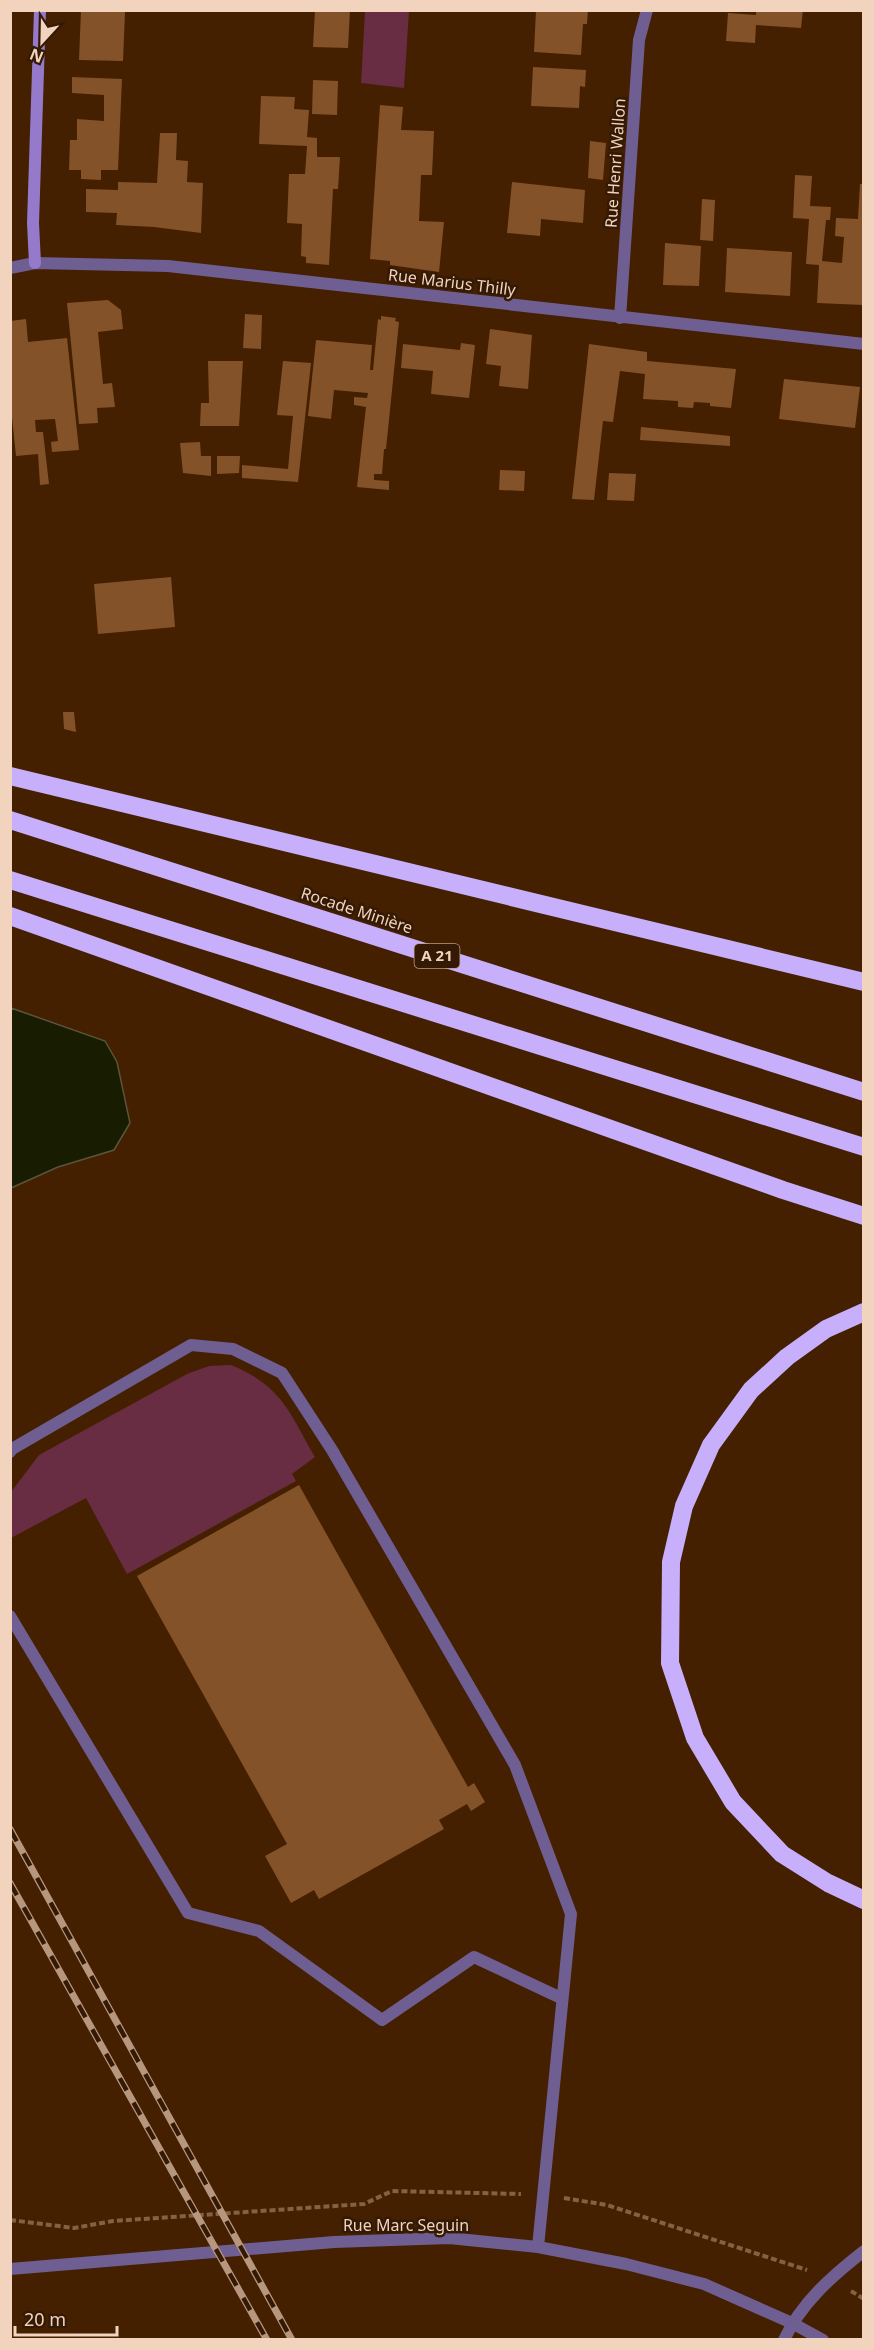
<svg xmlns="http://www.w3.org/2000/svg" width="874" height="2350" font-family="'Noto Sans',sans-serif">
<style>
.green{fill:#682c43}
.water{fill:#181d01;stroke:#59543a;stroke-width:1.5}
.building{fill:#845228}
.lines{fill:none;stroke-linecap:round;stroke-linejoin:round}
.path{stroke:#836145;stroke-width:4;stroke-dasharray:6 3;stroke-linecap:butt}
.lane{stroke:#6f5e92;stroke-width:12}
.street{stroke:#6f5e92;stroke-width:12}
.secondary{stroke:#957acc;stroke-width:12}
.highway{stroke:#c7affc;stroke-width:18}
.rail-casing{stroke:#b7967e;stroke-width:7}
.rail{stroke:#341a04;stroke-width:4.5;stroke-dasharray:14;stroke-linecap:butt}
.labels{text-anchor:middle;stroke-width:5;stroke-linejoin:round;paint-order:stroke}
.shield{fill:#341a04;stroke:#b89c86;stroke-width:1.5}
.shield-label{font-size:15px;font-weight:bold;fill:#f1d3be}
.street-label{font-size:16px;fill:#f1d3be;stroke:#341a04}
</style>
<rect width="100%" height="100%" fill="#442000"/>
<path class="green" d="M365 11H409L404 88 361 83Z
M231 1365C282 1386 289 1412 315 1457L292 1474 296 1481 127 1574 86 1498 11 1538V1492L39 1455 187 1374 209 1366Z"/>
<path class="water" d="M11 1008 105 1041 117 1062 130 1123 114 1150 58 1167 11 1188Z"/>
<path class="building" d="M81 10 125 12 123 61 79 60Z
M315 10H350L348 48 313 47Z
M536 10H588L587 24H583L581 55 534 52Z
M756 10H803L801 28 756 25 755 43 726 41 728 13 756 15Z
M533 67 586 70 585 87 580 86 579 108 531 106Z
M72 77 122 79 118 170H101V180L81 179V170H69L70 140H77V119L104 121V95L72 93Z
M313 80 338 81 337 115 312 114Z
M261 96 295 97 294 109 309 110 307 137 317 138V157H340L338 189H333L329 265 306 263V257L301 256 302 224 287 223 289 174H305L307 146 259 144Z
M380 105 403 107 401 130 434 131 432 175H421L419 221 444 222 439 272 390 265V261L370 259Z
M160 133H177L176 160 188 161 187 182 203 183 201 233 154 227 116 225 117 213 86 212V189L118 190V182L157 183Z
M590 141 606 143 603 180 588 178Z
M795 175 812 176 810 206 831 207 830 220H826L822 261 842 263 844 237 835 236 836 218 858 219 860 184H864V305L817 303 819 265 806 264 809 219 793 218Z
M512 182 585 190 583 223 541 219 540 236 507 233Z
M702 199 715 200 713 241 700 240Z
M665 243 701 246 699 286 663 285Z
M727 248 792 252 790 296 725 292Z
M108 300 121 310 123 329 98 332 103 384 112 383 115 407 97 408 98 423 79 424 67 303Z
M245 314 262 315 261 349 243 348Z
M381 316 396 318 395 321 399 322 386 449H384L382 474H374V480L389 481V490L357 487 366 407 354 405V397L367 398 368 393 334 390 331 419 308 416 316 340 372 345 370 370H373L378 319 381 320Z
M26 319 28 342 67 338 79 450 52 452 51 442 58 441 55 419 35 420 36 432H43L49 484 40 485 38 454 16 456 10 398V321Z
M490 329 532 335 528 389 499 386 501 366 486 364Z
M461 343 475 345 469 398 431 394 433 371 401 368 403 344 460 350Z
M589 344 647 352V361L736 369 731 408 710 406V403L694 402 693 408 678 407V401L643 399 645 374 620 371 613 422 603 421 594 500 572 499Z
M208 361H243L239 426H200L201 403H209Z
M283 361 311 363 298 482 242 478V465L288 469 293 416 277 415Z
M784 379 860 387 855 428 779 419Z
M641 427 730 436V446L640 440Z
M200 442 201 456H211V476L183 473 180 443Z
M217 456H240L239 473 217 474Z
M500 470 525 471 524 491 499 490Z
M609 473 636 474 634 501 607 500Z
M171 577 175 627 98 634 94 584Z
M63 712H74L76 732 64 729Z
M299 1485 468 1787 474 1783 485 1802 471 1811 467 1804 439 1820 444 1829 319 1899 314 1890 291 1903 265 1856 287 1844 137 1576Z"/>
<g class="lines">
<path class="path" d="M564 2198 607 2205 807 2270
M10 2220 74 2228 113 2221 364 2204 392 2191 521 2194
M851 2291 864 2299"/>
<path class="lane" d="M10 1452 12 1449 191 1345 233 1349 282 1373 332 1450 515 1765 571 1914 538 2247
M10 1616 188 1913 259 1931 382 2020 474 1957 561 1998
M784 2340C801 2303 832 2276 864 2251"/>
<path class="street" d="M10 268 35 263 168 266 864 344
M620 318 639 40 647 10
M10 2269 334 2242 449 2238 538 2247 626 2264 704 2284 792 2323 823 2340"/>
<path class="secondary" d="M35 263 33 223 40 10"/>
<path class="highway" d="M10 776 864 982
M10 820 864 1092
M10 880 864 1147
M10 916 783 1190 864 1216
M864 1312 826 1329 787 1357 751 1390 711 1445 684 1506 671 1562 670 1663 695 1738 733 1802 782 1854 828 1883 864 1900"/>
<g class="rail-casing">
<path id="rail" d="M10 1829 292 2340
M10 1883 267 2340"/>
</g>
<use href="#rail" class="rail"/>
</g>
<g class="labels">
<rect class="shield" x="414.5" y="944" width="45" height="24" rx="4.5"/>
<g class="shield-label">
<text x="437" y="961">A 21</text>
</g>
<g class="street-label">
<text transform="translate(615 163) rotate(-86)" y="6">Rue Henri Wallon</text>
<text transform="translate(452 282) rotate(7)" y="6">Rue Marius Thilly</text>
<text transform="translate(357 910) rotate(18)" y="6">Rocade Minière</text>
<text x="406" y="2231">Rue Marc Seguin</text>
</g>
</g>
<rect width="874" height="2350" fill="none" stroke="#f1d3be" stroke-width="24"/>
<g transform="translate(42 42) rotate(202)" stroke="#341a04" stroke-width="4.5" paint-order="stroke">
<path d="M0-4.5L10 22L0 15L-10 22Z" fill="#f1d3be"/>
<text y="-9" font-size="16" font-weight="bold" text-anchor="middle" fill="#f1d3be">N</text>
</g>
<path d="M15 2326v9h102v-9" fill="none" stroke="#f1d3be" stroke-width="3"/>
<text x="24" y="2326" font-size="18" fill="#f1d3be" stroke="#341a04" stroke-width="4.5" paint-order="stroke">20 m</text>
</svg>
